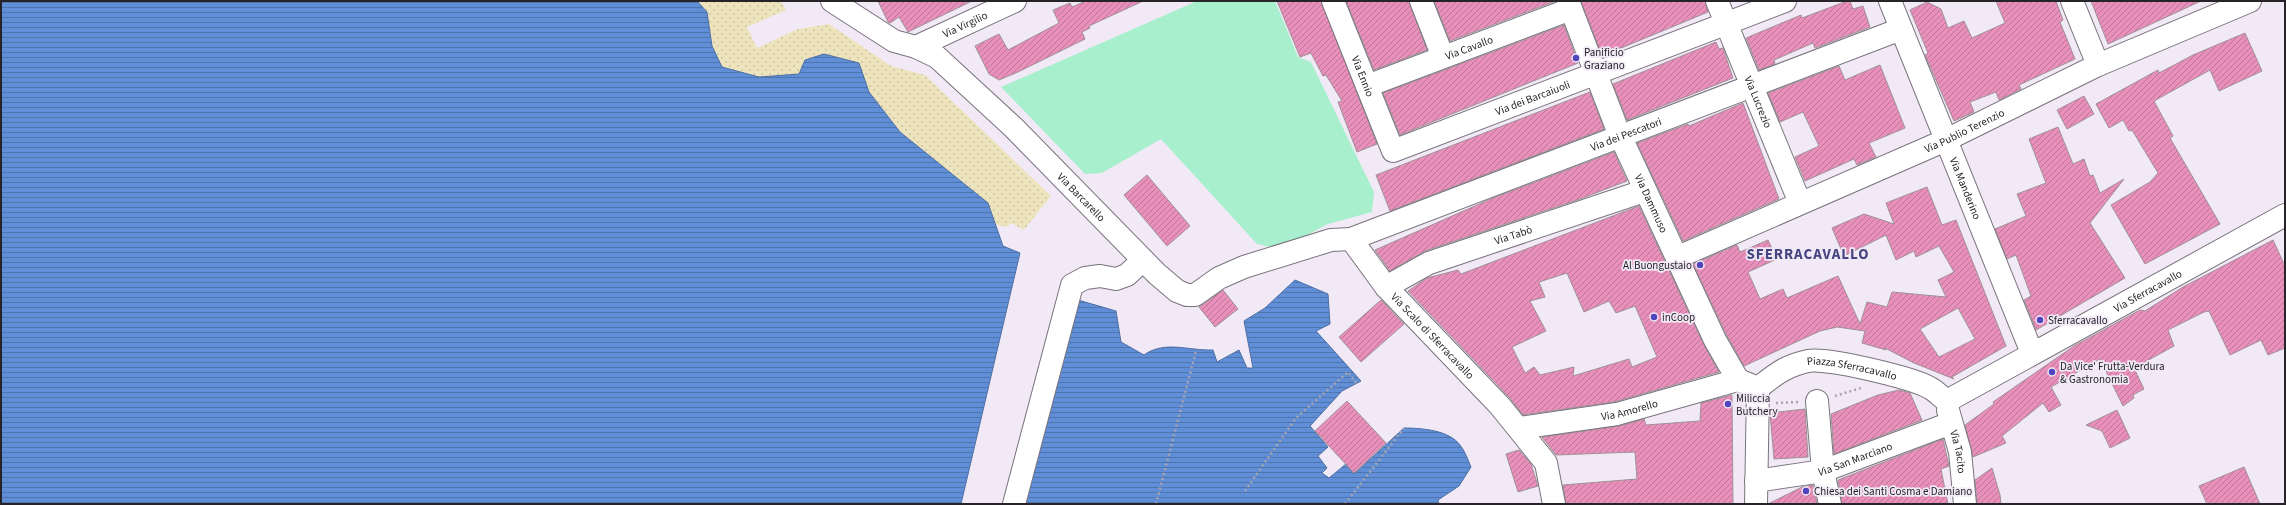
<svg xmlns="http://www.w3.org/2000/svg" width="2286" height="505" font-family="'Source Sans 3',sans-serif">
<style>
.sand{fill:url(#sand-dots)}
.garden{fill:#a8efcd}
.water{fill:url(#water-rules);stroke:#4f6fa2}
.building{fill:url(#building-hatch);stroke:#9f9197;fill-rule:evenodd}
.lines{fill:none;stroke-linecap:round;stroke-linejoin:round}
.minor-casing{stroke:#79737d;stroke-width:24}
.path{stroke:#a9a4ad;stroke-width:2.5;stroke-dasharray:2 3;stroke-linecap:butt}
.minor{stroke:#fff;stroke-width:22}
.poi-dot{fill:#5244bc;stroke:#f1eaf6;stroke-width:1.5}
.labels{text-anchor:middle;stroke-width:3.5;stroke-linejoin:round;paint-order:stroke}
.street-label{font-size:11px;fill:#262428;stroke:#f1eaf6}
.poi-label{font-size:11px;fill:#262428;stroke:#f1eaf6;text-anchor:start}
.district-label{font-size:15px;font-weight:bold;letter-spacing:1px;fill:#464582;stroke:#f1eaf6}
</style>
<defs>
<pattern id="sand-dots" width="8" height="8" patternUnits="userSpaceOnUse"><rect width="8" height="8" fill="#ede4be"/><path d="M2 2h.1M6 6h.1" fill="none" stroke="#cbc3a3" stroke-width="1.8" stroke-linecap="round"/></pattern>
<pattern id="water-rules" width="6" height="5" patternUnits="userSpaceOnUse"><rect width="6" height="5" fill="#608fd7"/><path d="M0 2.5h6" fill="none" stroke="#4f75ae"/></pattern>
<pattern id="building-hatch" width="6" height="6" patternUnits="userSpaceOnUse"><rect width="6" height="6" fill="#e98fbb"/><path d="M-1 1l2-2M0 6l6-6M5 7l2-2" fill="none" stroke="#bd7598"/></pattern>
</defs>
<rect width="100%" height="100%" fill="#f1eaf6"/>
<path class="sand" d="M697 1H781L786 10 747 27 757 48 798 29 829 24 891 66 925 75 1051 196 1024 230 1011 223 1006 227 995 224 988 203 900 132 869 92 859 63 800 74 759 77 722 67 712 46 707 12Z"/>
<path class="garden" d="M1197 1H1275L1298 57 1311 62 1374 192 1372 212 1328 224 1294 242 1274 248 1257 244 1161 139 1102 173 1085 174 1001 87Z"/>
<path class="water" d="M1 1H697L707 12 712 46 722 67 759 77 799 74 805 60 824 54 859 63 869 92 900 132 988 203 1003 246 1020 253 961 504H1Z
M1295 280 1328 294 1330 324 1316 331 1361 381 1342 391 1310 426 1328 447 1318 456 1327 468 1322 473 1329 478 1346 464 1354 474 1404 428C1421 428 1449 430 1460 445 1465 451 1468 460 1471 467L1459 486 1438 500 1439 504H1024L1078 300 1116 311 1121 342 1144 355C1165 340 1189 351 1213 350L1217 362 1239 350 1247 368H1253L1244 321 1265 308Z"/>
<path class="building" d="M878 1H972L908 32 899 17 890 23 888 22Z
M1086 1H1143L1089 26 1090 28 1082 32 1085 39 1018 72 999 80 989 74 975 46 999 34 1008 50 1059 23 1053 10 1070 3 1072 7Z
M1277 1H1321L1377 144 1357 152 1338 102 1342 101 1326 75 1323 76 1311 53 1300 57Z
M1346 1H1409L1427 50 1374 70Z
M1434 1H1556L1450 41Z
M1581 1H1705L1708 12 1602 56Z
M1847 1H1850L1853 9 1863 6 1870 27 1815 48 1813 43 1774 60 1775 64 1759 70 1746 38 1801 15 1802 18Z
M1996 1H2056L2063 20 2060 22 2075 59 2019 85 2021 89 1999 100 1996 92 1970 102 1974 112 1954 121 1925 55 1928 53 1910 10 1927 2 1941 9 1948 28 1964 21 1972 38 2005 23Z
M2091 1H2201L2108 44Z
M1564 25 1578 63 1400 135 1383 93Z
M2245 33 2262 71 2219 91 2210 70 2154 101 2173 136 2170 138 2220 224 2145 264 2111 205 2150 182 2158 173 2132 130 2129 131 2123 120 2109 128 2096 104 2158 70 2159 73 2193 55Z
M1716 42 1719 49 1723 48 1733 78 1627 120 1613 84Z
M1880 65 1905 128 1869 143 1876 157 1857 165 1854 159 1805 181 1795 157 1819 146 1803 112 1780 122 1768 93 1839 66 1845 80Z
M1590 92 1604 129 1390 211 1376 175Z
M2084 96 2094 114 2067 129 2057 110Z
M1743 103 1779 199 1683 241 1637 143 1688 124 1689 126Z
M2058 127 2073 164 2084 159 2090 176 2093 175 2100 193 2124 179 2090 223 2125 278 2036 330 2024 300 2031 296 2016 255 2007 259 1995 229 2026 216 2017 194 2046 183 2029 139Z
M1614 152 1627 181 1580 199 1425 251 1390 271 1375 250 1493 198Z
M1147 175 1190 226 1167 246 1124 195Z
M1927 187 1942 225 1956 220 2006 346 1952 377 1954 379 1914 363 1885 348 1886 350 1862 343 1865 331 1837 327 1820 331 1744 366 1726 334 1693 264 1737 245 1740 252 1768 240 1777 259 1748 272 1760 299 1783 289 1787 298 1838 276 1860 324 1867 302 1887 307 1892 292 1946 297 1938 280 1954 272 1939 246 1916 257 1914 251 1896 260 1886 235 1844 256 1832 228 1864 214 1894 224 1886 203ZM1958 308 1975 339 1939 357 1920 329Z
M1639 206 1704 345 1719 372 1614 402 1523 415 1509 397 1408 291 1427 278 1458 270 1461 274ZM1567 273 1584 312 1609 301 1616 313 1635 306 1657 357 1632 367 1629 359 1573 376 1574 367 1540 375 1534 367 1525 373 1512 347 1546 331 1530 301 1545 297 1539 282Z
M2273 240 2285 266V348L2268 355 2261 340 2230 355 2209 311 2204 312 2168 330 2174 346 2134 368 2144 389 2133 395 2134 398 2123 406 2100 359 2051 387 2061 405 2049 412 2043 403 2002 436 2006 443 1973 457 1965 425 1994 404 1993 402 2074 346 2140 310 2145 311 2183 287Z
M1223 290 1238 309 1215 327 1199 307Z
M1381 300 1404 324 1361 362 1339 337Z
M1899 390 1910 393 1922 420 1834 454 1831 414 1878 395Z
M1732 395 1733 504H1566L1563 485 1637 479 1635 452 1556 455 1542 437 1619 426 1644 419 1646 425 1700 421 1701 403Z
M1347 401 1386 443 1354 473 1315 431Z
M1805 409 1808 457 1774 459 1770 413Z
M2117 410 2130 438 2110 448 2102 431 2086 425Z
M1943 439 1949 466 1941 469 1948 504H1842L1838 480Z
M1519 450 1531 464 1538 486 1518 492 1506 454Z
M2244 467 2260 504H2207L2199 486Z
M1992 468 2000 495 2001 504H1977L1975 480Z
M1813 485 1817 504H1768L1802 487Z"/>
<g class="lines">
<g class="minor-casing">
<g id="minor">
<path id="s1" d="M832 1 894 41 916 47 937 57 1014 128 1157 274 1177 291 1187 295H1195L1219 278 1244 267 1331 240 1351 239 1901 29"/>
<path id="s2" d="M1333 1 1393 151 1785 1"/>
<path d="M1421 1 1443 57"/>
<path id="s3" d="M1568 1 1618 131 1715 340 1738 380 1758 388"/>
<path id="s4" d="M1717 1 1800 203"/>
<path id="s5" d="M1890 1 2032 353"/>
<path d="M2072 1 2098 65"/>
<path id="s6" d="M916 47 1015 1"/>
<path id="s7" d="M1367 86 1571 9"/>
<path id="s8" d="M1351 239 1386 287 1500 406 1546 463 1554 504"/>
<path id="s9" d="M1678 257 1946 140 2098 65 2250 1"/>
<path id="s10" d="M1386 287 1429 263 1644 191"/>
<path id="s11" d="M1758 388C1776 374 1785 366 1808 361 1826 357 1913 378 1930 388 1936 391 1941 397 1947 401"/>
<path d="M1817 401 1823 471 1830 504"/>
<path id="s12" d="M1947 401 2285 215"/>
<path id="s13" d="M1948 410 1960 452 1965 504"/>
<path id="s14" d="M1520 428 1617 414 1738 380"/>
<path id="s15" d="M1756 481 1823 471 1951 423"/>
<path d="M1014 504 1072 285 1085 278 1100 276 1116 279 1127 275 1143 260"/>
<path d="M1756 504 1758 388"/>
</g>
</g>
<path class="path" d="M1835 396 1861 388
M1776 403 1799 402
M1245 491 1296 418 1348 372 1356 383
M1156 504 1196 351
M1345 504 1404 428"/>
<use href="#minor" class="minor"/>
</g>
<g class="poi-dot">
<circle cx="1576" cy="58" r="4"/>
<circle cx="1700" cy="265" r="4"/>
<circle cx="1654" cy="317" r="4"/>
<circle cx="2040" cy="320" r="4"/>
<circle cx="2052" cy="372" r="4"/>
<circle cx="1728" cy="404" r="4"/>
<circle cx="1806" cy="491" r="4"/>
</g>
<g class="labels">
<g class="street-label">
<text dy="4" stroke="none"><textPath href="#s6" startOffset="54">Via Virgilio</textPath></text>
<text dy="4" stroke="none"><textPath href="#s7" startOffset="109">Via Cavallo</textPath></text>
<text dy="4" stroke="none"><textPath href="#s2" startOffset="81">Via Ennio</textPath></text>
<text dy="4" stroke="none"><textPath href="#s2" startOffset="311">Via dei Barcaiuoli</textPath></text>
<text dy="4" stroke="none"><textPath href="#s4" startOffset="109">Via Lucrezio</textPath></text>
<text dy="4" stroke="none"><textPath href="#s9" startOffset="313">Via Publio Terenzio</textPath></text>
<text dy="4" stroke="none"><textPath href="#s1" startOffset="936">Via dei Pescatori</textPath></text>
<text dy="4" stroke="none"><textPath href="#s5" startOffset="202">Via Manderino</textPath></text>
<text dy="4" stroke="none"><textPath href="#s1" startOffset="321">Via Barcarello</textPath></text>
<text dy="4" stroke="none"><textPath href="#s3" startOffset="219">Via Dammuso</textPath></text>
<text dy="4" stroke="none"><textPath href="#s10" startOffset="138">Via Tabò</textPath></text>
<text dy="4" stroke="none"><textPath href="#s12" startOffset="229">Via Sferracavallo</textPath></text>
<text dy="4" stroke="none"><textPath href="#s8" startOffset="127">Via Scalo di Sferracavallo</textPath></text>
<text dy="4" stroke="none"><textPath href="#s11" startOffset="102">Piazza Sferracavallo</textPath></text>
<text dy="4" stroke="none"><textPath href="#s14" startOffset="111">Via Amorello</textPath></text>
<text dy="4" stroke="none"><textPath href="#s13" startOffset="43">Via Tacito</textPath></text>
<text dy="4" stroke="none"><textPath href="#s15" startOffset="102">Via San Marciano</textPath></text>
</g>
<g class="poi-label">
<text x="1584" y="56">Panificio<tspan x="1584" dy="13">Graziano</tspan></text>
<text x="1692" y="269" text-anchor="end">Al Buongustaio</text>
<text x="1662" y="321">inCoop</text>
<text x="2048" y="324">Sferracavallo</text>
<text x="2060" y="370">Da Vice' Frutta-Verdura<tspan x="2060" dy="13">&amp; Gastronomia</tspan></text>
<text x="1736" y="402">Miliccia<tspan x="1736" dy="13">Butchery</tspan></text>
<text x="1814" y="495">Chiesa dei Santi Cosma e Damiano</text>
</g>
<g class="district-label">
<text x="1808" y="259">SFERRACAVALLO</text>
</g>
</g>
<rect width="2286" height="505" fill="none" stroke="#262428" stroke-width="4"/>
</svg>
